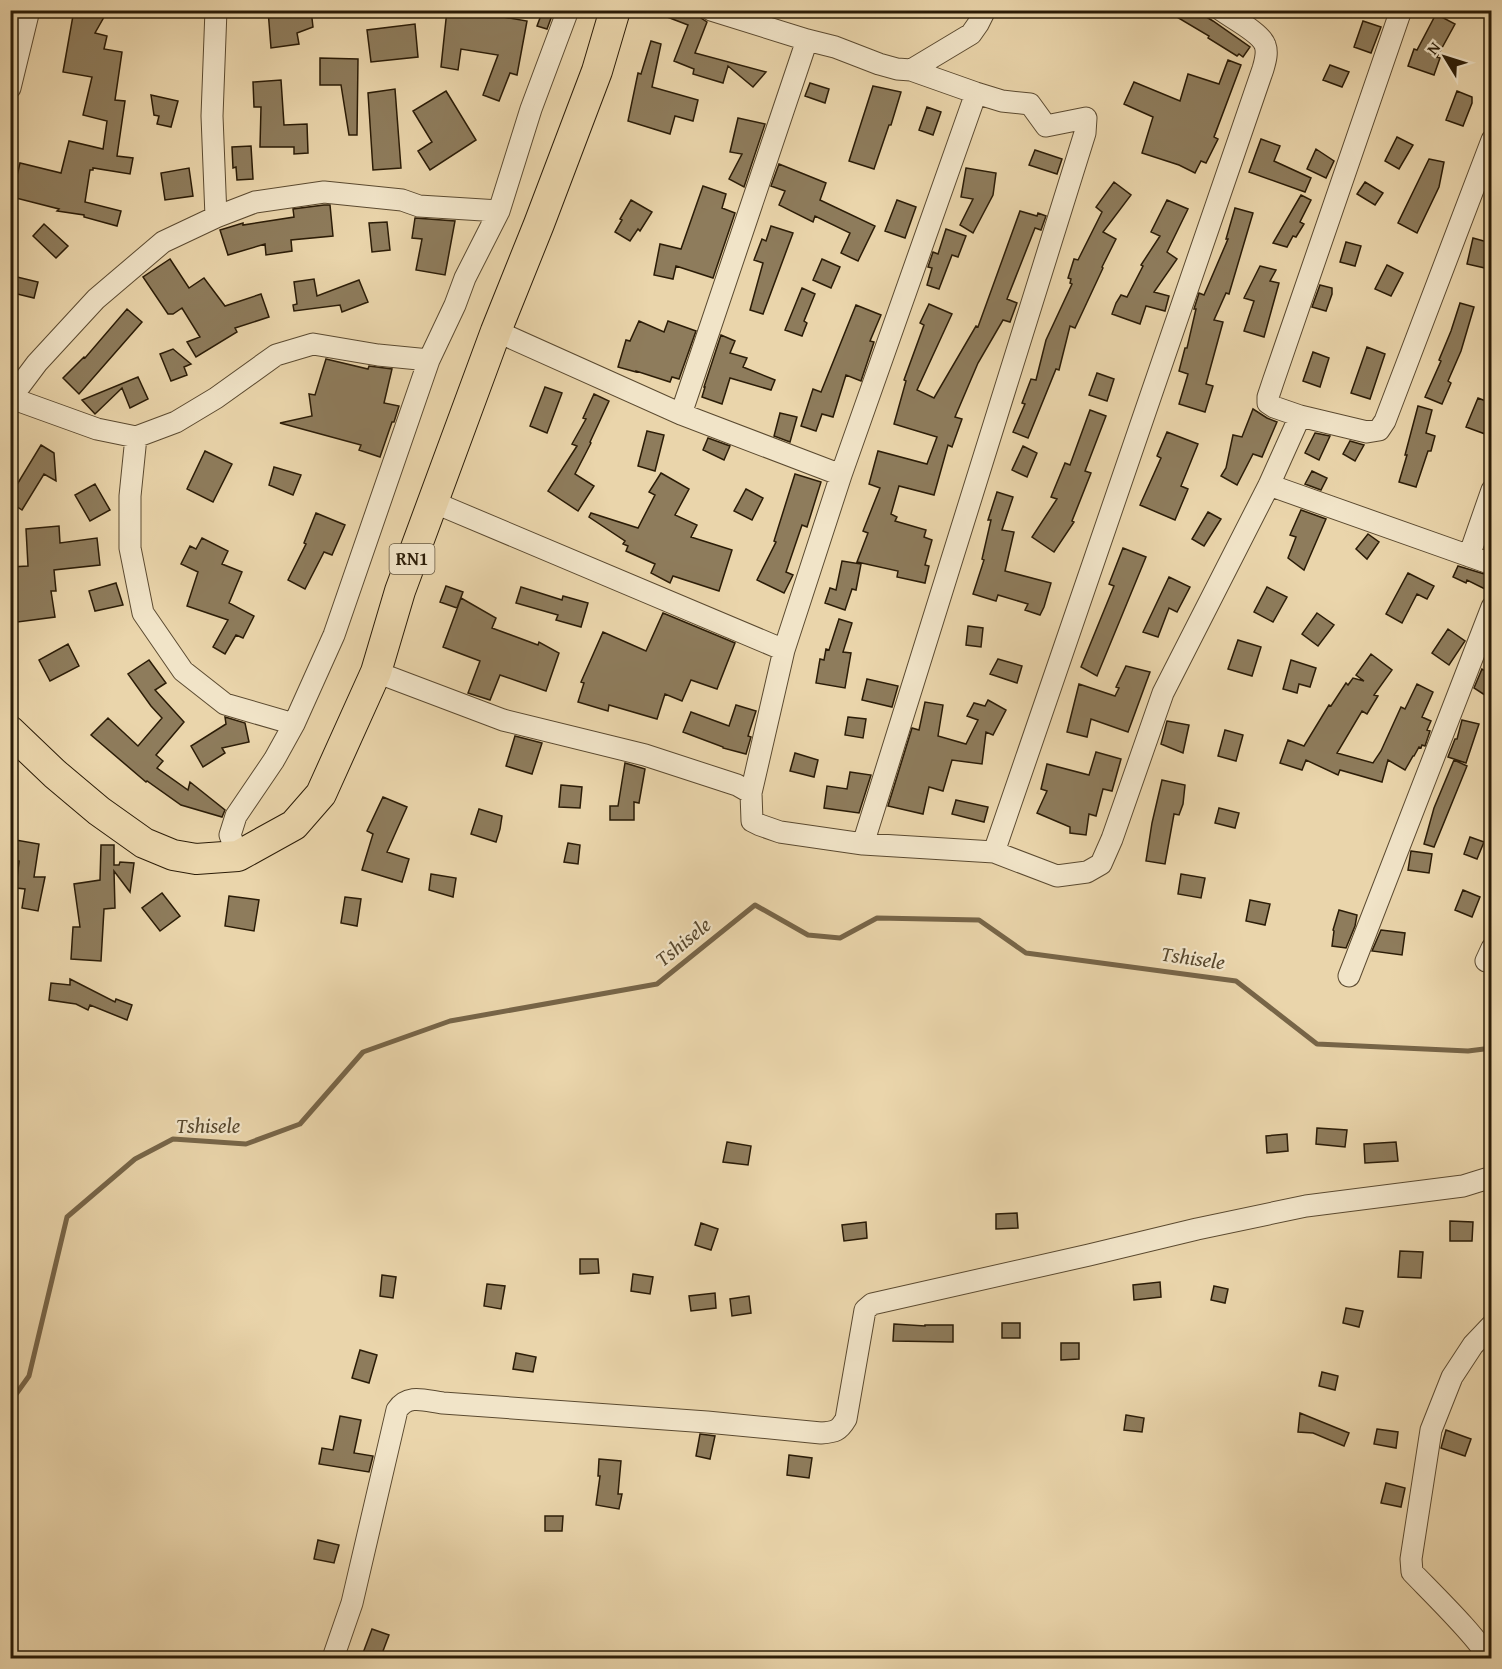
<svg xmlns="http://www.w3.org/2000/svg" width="1502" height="1669" font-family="'Gentium Book Plus',serif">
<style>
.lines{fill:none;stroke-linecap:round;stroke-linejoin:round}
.stream{stroke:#776548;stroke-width:5}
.building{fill:#8e7c5c;stroke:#2b1c07;stroke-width:1.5}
.minor-casing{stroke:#5b4a30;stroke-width:23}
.highway-casing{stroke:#2b1c07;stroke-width:32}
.minor{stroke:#f1e4c8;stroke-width:21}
.highway{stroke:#ead5ab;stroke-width:30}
.labels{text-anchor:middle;stroke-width:4.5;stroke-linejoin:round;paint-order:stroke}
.shield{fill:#f1e4c8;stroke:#665841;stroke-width:1.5}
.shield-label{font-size:18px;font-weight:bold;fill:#2b1c07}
.water-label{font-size:21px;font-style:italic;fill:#57472d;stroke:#f1e4c8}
</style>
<rect width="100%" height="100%" fill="#ead5ab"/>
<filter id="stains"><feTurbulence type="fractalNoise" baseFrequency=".00333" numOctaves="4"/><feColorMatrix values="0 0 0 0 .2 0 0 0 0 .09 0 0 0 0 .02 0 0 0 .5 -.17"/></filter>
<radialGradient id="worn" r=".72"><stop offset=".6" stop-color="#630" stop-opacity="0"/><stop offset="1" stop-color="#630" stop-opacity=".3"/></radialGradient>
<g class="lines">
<path class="stream" d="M10 1397H14L29 1376 67 1217 135 1159 173 1139 246 1144 300 1124 363 1052 450 1021 657 984 755 905 808 935 840 938 877 918 979 920 1026 953 1236 981 1317 1044 1468 1051 1492 1048"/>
</g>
<path class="building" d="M74 10H108L95 33 107 36 104 49 122 52 115 100 125 101 117 156 133 158 130 174 93 168V170H90L85 202 121 211 117 226 84 217V215L57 211 59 209 12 197 20 163 61 173 69 141 103 149 107 121 83 115 92 77 63 72Z
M268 10H311L313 27 297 33 299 44 271 48Z
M447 10H479V13L527 21 517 75 510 73 499 101 483 95 498 55 461 49 458 70 441 67Z
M543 10H554L547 29 537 26Z
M654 10H699L701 18 707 22 695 53 766 72 753 87 728 66 723 83 693 74 694 69 674 61 688 25 654 12Z
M1165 10H1195L1213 21 1250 47 1243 57 1239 54 1237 56 1208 38 1209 36Z
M1436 14 1455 24 1437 57 1440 58 1434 75 1408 66 1414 49 1417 50Z
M1363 21 1381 27 1371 53 1354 47Z
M415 24 418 57 371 62 367 30Z
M651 41 661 44 652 87 698 100 693 121 675 116 670 134 628 121 638 73 641 74Z
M320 58 358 59 357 135H349L341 85H320Z
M1228 60 1241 65 1214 137 1218 139 1206 163 1201 161 1195 173 1179 165 1142 153 1153 117 1124 104 1134 82 1180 101 1188 74 1219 84Z
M1330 65 1349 72 1342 87 1323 80Z
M281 80 284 125 307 124 308 153 294 154V147H260L261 107H254L253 82Z
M810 83 829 89 825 103 805 96Z
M873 86 901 92 891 125H889L874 169 849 161Z
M395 89 401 168 373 170 368 93Z
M446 91 476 140 430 170 418 151 432 142 413 111Z
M1457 91 1472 97V103L1463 126 1446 120Z
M151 95 178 101 171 127 157 124 159 116 154 115Z
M927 107 941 112 933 135 919 130Z
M738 118 765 124 744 187 729 179 742 154 730 152Z
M1397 137 1413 145 1399 169 1385 161Z
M1261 139 1280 146 1274 161 1311 178 1305 192 1249 172Z
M251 146 253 179 237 180 236 167 233 168 232 147Z
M1316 149 1334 161 1326 178 1307 169Z
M1035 150 1062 159 1057 174 1029 165Z
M1429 159 1444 162 1439 187 1417 233 1398 223Z
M779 164 826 183 820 200 875 226 858 261 841 253 850 233 815 216 813 222 779 205 785 191 771 186Z
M189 168 193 196 165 200 161 173Z
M966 168 996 173 993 195 973 233 960 225 973 199 961 197Z
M1114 182 1131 195 1103 232 1116 239 1102 267 1103 268 1075 328 1070 326 1059 370 1056 369 1028 438 1013 432 1025 404 1022 403 1031 379 1036 380 1046 340 1072 284 1070 283 1071 279 1068 278 1074 259 1078 260 1102 212 1096 207Z
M1365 182 1383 193 1375 205 1357 194Z
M703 186 726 194 722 208 735 213 713 278 676 266 673 279 654 275 660 244 681 249Z
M1301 195 1311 200 1300 222 1304 224 1296 237 1293 236 1287 247 1273 243Z
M631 200 652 212 640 231 638 229 630 241 615 232 622 220 620 219Z
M897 200 916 207 905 238 885 231Z
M1167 200 1188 209 1167 252 1177 259 1154 292 1169 296 1165 311 1146 306 1140 324 1112 314 1116 303 1121 295 1127 297 1143 266 1141 265 1160 236 1151 232Z
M324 205H330L333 236 291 240 292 251 266 255 265 244 228 255 220 230 243 223V225L294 217 293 209Z
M1235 208 1253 213 1229 294 1226 293 1214 320 1223 322 1206 384 1213 386 1205 412 1179 404 1188 374 1179 371 1185 348H1187L1196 309H1194L1199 293 1204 295 1228 239H1226Z
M1020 211 1037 216 1038 213 1046 216 1041 230 1035 228 1007 299 1017 303 1010 322 1003 320 978 363 955 417 962 419 952 447 948 445 934 495 899 486 891 514 897 517 895 521 926 530 924 537 932 540 925 565 929 566 925 583 897 577 898 571 857 562 868 533 863 531 880 488 869 484 878 451 927 464 937 437 894 424 906 381 904 380 924 325 920 323 929 304 952 314 917 390 934 398 976 326 978 327Z
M415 218 455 221 445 275 416 270 422 239 412 238Z
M387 222 390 250 372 252 369 223Z
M44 224 68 246 56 258 33 236Z
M771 226 793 233 763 314 750 310 763 263 754 260 762 239 766 241Z
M946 229 966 236 958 257 952 255 939 289 927 285 932 268 928 267 933 252 938 254Z
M1473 238 1491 243 1485 268 1467 264Z
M1346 242 1361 246 1355 266 1340 262Z
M170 259 189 288 204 278 225 306 261 294 269 317 235 328 237 332 196 357 187 342 200 337 182 308 173 314H168L143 277Z
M822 259 840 267 831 288 813 280Z
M1387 265 1403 273 1391 296 1375 289Z
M1260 266 1276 270 1270 281 1279 283 1264 337 1244 331 1254 301 1244 298Z
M17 277 38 282 34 298 13 293Z
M314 279 317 296 359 280 368 302 342 312 340 305 294 311 293 305 297 304 294 282Z
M1320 285 1332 288V294L1326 311 1312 307Z
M802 288 815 294 804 321 807 323 802 336 785 330Z
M1460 303 1474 307 1461 351 1448 381 1451 383 1442 404 1425 397 1441 361 1439 360 1451 331Z
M856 305 881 315 870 341 874 342 861 381 846 375 833 417 822 414 816 431 801 426 813 389 821 392Z
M127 309 142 322 79 394 63 378 84 357 85 358Z
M639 321 664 332 668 321 696 331 679 379 672 377 670 382 636 371V372L618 367 626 340 630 341Z
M721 335 735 341 730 353 747 358 743 367 775 380 771 390 730 378 722 404 702 397 705 387H704Z
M1367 347 1385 354 1370 399 1351 393Z
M173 349 191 364 184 367 187 375 171 381 160 354Z
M1313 352 1329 358 1320 387 1303 381Z
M326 359 368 369 369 366 392 369 384 403 399 406 394 422H392L380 457 359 450 361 445 280 423 312 416 309 394 315 395Z
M1097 373 1114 379 1107 401 1089 395Z
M138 377 148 399 130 408 122 388 95 414 82 400Z
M545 387 562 393 547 433 530 426Z
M594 394 609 401 590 442 591 443 575 474 594 486 578 511 548 491 577 446 572 444 586 419 583 418Z
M1478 398 1491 403V417L1485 434 1466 427Z
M1418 406 1432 410 1426 433 1435 436 1431 451H1428L1416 487 1399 482 1407 455H1405Z
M1253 409 1267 418 1277 422 1262 457 1253 454 1237 485 1221 476 1226 468 1233 435 1242 437Z
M1090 410 1106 416 1085 471 1091 473 1072 521 1074 522 1054 552 1032 537 1057 499 1051 497 1065 463 1070 465Z
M780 413 797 417 790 442 774 436Z
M647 431 664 435 655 471 638 466Z
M1167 432 1198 444 1181 486 1188 489 1175 520 1140 505 1161 458 1157 456Z
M1315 433 1330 436 1319 460 1305 453Z
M708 438 730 446 724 460 703 450Z
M1350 441 1364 445 1355 461 1343 454Z
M41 445 54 453 56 481 44 474 22 510 10 502V496Z
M1023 446 1037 453 1027 477 1012 470Z
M205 451 232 464 213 502 187 489Z
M274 467 301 475 293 495 269 485Z
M1312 471 1327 478 1321 490 1305 484Z
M661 473 689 489 675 515 697 525 691 537 732 550 719 591 673 576 670 583 651 573 655 564 626 551 628 546 623 544 625 541 589 517 591 513 638 528 655 495 649 492Z
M795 474 821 482 807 527 802 525 786 572 793 575 784 593 757 580 776 542 774 541Z
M95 484 110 510 90 521 75 495Z
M746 489 763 498 752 520 734 511Z
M997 492 1013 497 1002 530 1014 532 1005 571 1051 583 1044 607 1040 615 1025 610 1028 604 998 595 996 601 973 594 984 560 982 559 991 520H988Z
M1301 510 1326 519 1304 570 1288 558 1296 537 1290 535Z
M1208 512 1221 519 1204 546 1192 539Z
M316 513 345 525 332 555 324 552 305 589 288 580 306 544 304 543Z
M59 526 60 543 97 538 100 565 54 570 56 591H51L55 617 10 623V567L28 566 26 529Z
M1368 534 1379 542 1367 559 1356 549Z
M202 538 228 551 222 564 242 572 229 603 254 616 243 638 236 635 225 654 213 647 228 620 187 606 198 572 181 564 190 546 196 549Z
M1123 548 1146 557 1097 676 1081 667 1114 586 1109 584Z
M842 561 861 564 856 590 852 589 845 610 825 603 830 588 836 590Z
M1458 566 1491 576V592L1467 580 1466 583 1453 577Z
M1408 573 1434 586 1427 599 1417 594 1402 623 1386 614Z
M1169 577 1190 587 1177 612 1169 608 1158 637 1143 632Z
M116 583 123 605 95 611 89 591Z
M446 586 463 592 457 608 440 602Z
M521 587 562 600 563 596 588 603 581 627 556 620 558 615 516 603Z
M1267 587 1287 597 1273 622 1254 612Z
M461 598 496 618 492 628 538 645 539 642 559 653 546 691 500 675 490 700 468 693 480 661 443 647Z
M663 613 735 643 717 689 691 680 682 701 665 694 657 719 609 705 608 711 578 702 584 683 581 682 603 632 646 651Z
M1317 613 1334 625 1318 646 1302 634Z
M839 619 852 623 843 652 851 653 845 688 816 683 820 659 824 660 826 649 829 650Z
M968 626 983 628 981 647 966 645Z
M1448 629 1465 641 1449 665 1432 653Z
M1238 640 1261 647 1252 676 1228 669Z
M68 644 79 666 50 681 39 660Z
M1371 654 1392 670 1374 695 1378 696 1367 714 1362 711 1337 753 1373 763 1381 751 1401 707 1405 709 1417 684 1433 692 1422 717 1431 721 1427 730 1430 731 1425 746 1422 745 1421 748 1419 747 1414 756H1413L1405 770 1388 760 1382 782 1340 770 1338 775 1306 760 1302 770 1280 763 1288 740 1304 746 1329 705 1331 706 1346 683 1348 685 1353 678 1364 681 1356 675Z
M998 659 1022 666 1017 683 990 674Z
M149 660 166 683 155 690 184 722 156 755 163 761 157 768 188 790 190 782 225 810 222 817 181 805 147 781 146 782 91 735 108 718 138 746 162 718 151 706 128 674Z
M1291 660 1316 668 1310 687 1299 684 1297 693 1283 689Z
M1126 666 1150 672 1128 732 1091 719 1087 737 1067 732 1079 684 1115 696 1119 688 1116 687Z
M1482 669 1491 675V699L1474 688Z
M867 679 898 686 892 707 862 700Z
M988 700 1006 710 993 735 986 732 982 764 952 760 943 791 929 787 923 814 888 806 912 728 919 730 925 702 943 705 938 736 966 744 978 720 967 716 974 703 985 706Z
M736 705 756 711 748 736 751 737 746 754 723 748V747L683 732 691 712 729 726Z
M225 717 245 723 249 742 222 748 225 753 203 767 191 746 226 724Z
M848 717 866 719 863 738 845 735Z
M1462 720 1479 724 1466 763 1448 757 1455 739H1457Z
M1167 721 1189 725 1183 753 1161 744Z
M1225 730 1243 735 1236 761 1218 756Z
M515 736 542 743 532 774 506 766Z
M1096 752 1121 759 1112 791 1103 789 1096 816 1089 814 1086 835 1070 833V827L1037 813 1047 791 1041 789 1047 764 1089 775Z
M795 753 818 760 814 777 790 771Z
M1454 760 1467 766 1434 847 1424 844 1434 808Z
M625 763 645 769 639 803 634 802V820H610V806H618Z
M850 772 871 775 859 813 824 808 827 786 847 789Z
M1162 780 1185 785 1183 804 1179 815 1174 814 1165 864 1146 861 1152 823Z
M561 785 582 787 580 808 559 807Z
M383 797 407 807 387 852 409 859 402 882 362 870 373 834 367 831Z
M956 800 988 807 984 822 952 814Z
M1219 808 1239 813 1235 828 1215 823Z
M479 809 502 816 500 829 496 842 471 834Z
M1470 837 1484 842 1477 859 1464 854Z
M10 839 39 844 34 877H45L38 911 22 908 25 889 16 888 19 861 10 859Z
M568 843 580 845 578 864 564 862Z
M101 845H114V865H119L120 862 134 863 130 892 114 871 115 908 104 909 101 961 71 959 73 927H80L74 884 100 880Z
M1411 851 1432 854 1429 873 1408 870Z
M431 874 456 878 453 897 429 890Z
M1181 874 1205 878 1201 898 1178 894Z
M1463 890 1480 897 1472 917 1455 910Z
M162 893 180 916 160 931 142 908Z
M229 896 259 900 254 931 225 926Z
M345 897 361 899 357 926 341 923Z
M1250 900 1270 904 1265 925 1246 921Z
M1339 910 1357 915 1355 926 1346 948 1332 946 1334 931 1333 930Z
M1381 930 1405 933 1402 955 1372 951Z
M70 979 115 1002 116 999 132 1005 127 1020 90 1005 88 1010 76 1004 49 1000 51 983 70 985Z
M1317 1128 1347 1130 1345 1147 1316 1144Z
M1287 1134 1288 1151 1267 1153 1266 1136Z
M727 1142 751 1146 748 1165 723 1162Z
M1396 1142 1398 1161 1365 1163 1364 1144Z
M1017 1213 1018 1228 996 1229V1214Z
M1450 1221 1473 1222 1472 1241H1450Z
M866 1222 867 1238 844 1241 842 1225Z
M701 1223 718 1229 711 1250 695 1245Z
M1400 1251 1423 1252 1421 1278 1398 1277Z
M580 1259H598L599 1273 580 1274Z
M633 1274 653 1277 650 1294 631 1291Z
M382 1275 396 1277 393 1298 380 1296Z
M1160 1282 1161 1297 1134 1300 1133 1285Z
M487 1284 505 1286 501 1309 484 1306Z
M1214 1286 1228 1289 1225 1303 1211 1300Z
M715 1293 716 1308 691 1311 689 1296Z
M749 1296 751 1313 732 1316 730 1299Z
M1346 1308 1363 1311 1359 1327 1343 1323Z
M1002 1323H1020V1338H1002Z
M894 1324 925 1326V1325H953V1342L893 1341Z
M1061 1343H1079V1359L1061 1360Z
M360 1350 377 1355 369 1383 352 1378Z
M516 1353 536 1357 533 1372 513 1369Z
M1322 1372 1338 1376 1335 1390 1319 1386Z
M1300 1413 1349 1433 1344 1446 1313 1433 1298 1432Z
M1126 1415 1144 1418 1142 1432 1124 1430Z
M340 1416 361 1420 354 1453 373 1456 369 1472 319 1464 322 1448 333 1450Z
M1377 1429 1398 1432 1396 1448 1374 1444Z
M1446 1430 1471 1439 1465 1456 1441 1448Z
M700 1434 715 1436 710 1459 696 1456Z
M789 1455 812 1458 809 1478 787 1475Z
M599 1459 621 1461 618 1494H622L619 1509 596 1505 600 1476H598Z
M1386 1483 1405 1488 1401 1507 1381 1503Z
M545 1516H563L562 1531H545Z
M318 1540 339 1545 334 1563 314 1559Z
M372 1629 389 1635 380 1659 363 1653Z"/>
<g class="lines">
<g class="minor-casing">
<path id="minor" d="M216 10 212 116 216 217
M711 10 807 40 835 47 879 64 897 69 911 70 976 93 1002 101 1030 104 1046 126 1086 118 1085 133 863 844
M1401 10 1273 382 1268 397V403L1274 407 1300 416 1367 432 1379 430 1385 421 1492 140
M911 70 971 34 978 24 985 10
M10 88 29 10
M976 93 841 475 784 650 751 793 752 821 760 825 780 832 863 844 994 852 1057 876 1087 872 1101 864 1112 839 1163 693 1269 485 1300 416
M496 331 681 414 841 475
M11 398 97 429 136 437 176 422 216 398 276 355 313 344 378 355 429 360
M10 399 37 363 96 299 163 242 216 217 255 202 324 192 402 200 419 206 499 211
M681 414 807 40
M136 437 130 496V548L143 613 183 671 225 704 294 724
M1269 485 1492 564
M433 502 784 650
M1469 556 1492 490
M376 672 503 720 645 755 737 785 751 793
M994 852 1263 69C1265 62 1268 53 1265 45 1261 33 1232 18 1221 10
M238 856 230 835 236 816 274 760 294 724 334 635 429 360 455 305 465 278 499 211 531 109 568 10
M1486 961 1492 948
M1349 976 1492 607
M333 1658 352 1603 397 1410C408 1393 426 1401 443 1403L707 1422 821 1433C835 1432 839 1431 846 1419L865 1310 872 1304 1089 1255 1197 1229 1306 1206 1463 1186 1492 1177
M1487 1658C1484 1643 1426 1587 1412 1572L1411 1559 1431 1430 1452 1377 1473 1345 1492 1325"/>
</g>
<g class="highway-casing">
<path id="highway" d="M10 731 55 774 99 811 144 843 173 855 196 859 238 856 294 825 321 794 376 672 400 591 496 331 539 224 597 71 615 10"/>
</g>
<use href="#minor" class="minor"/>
<use href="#highway" class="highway"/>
</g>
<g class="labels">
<rect class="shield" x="389.5" y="544" width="45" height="30" rx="4.5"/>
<g class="shield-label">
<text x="412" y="565">RN1</text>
</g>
<g class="water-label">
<text transform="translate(683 942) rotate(-39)" y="7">Tshisele</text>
<text transform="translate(1193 958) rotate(8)" y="7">Tshisele</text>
<text x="208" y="1133">Tshisele</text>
</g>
</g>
<rect width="1502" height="1669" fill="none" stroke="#ead5ab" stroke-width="36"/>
<rect x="12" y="12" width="1478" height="1645" fill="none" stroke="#2b1c07" stroke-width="3"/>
<rect x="18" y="18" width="1466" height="1633" fill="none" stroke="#2b1c07" stroke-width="1.5"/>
<g transform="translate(1445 57) rotate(308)" stroke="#f1e4c8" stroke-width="4.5" paint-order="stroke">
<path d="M0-4.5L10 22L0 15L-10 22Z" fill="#2b1c07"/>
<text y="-9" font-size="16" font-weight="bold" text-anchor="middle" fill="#2b1c07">N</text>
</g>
<rect width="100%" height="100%" filter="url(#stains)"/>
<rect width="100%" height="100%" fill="url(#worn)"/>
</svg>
